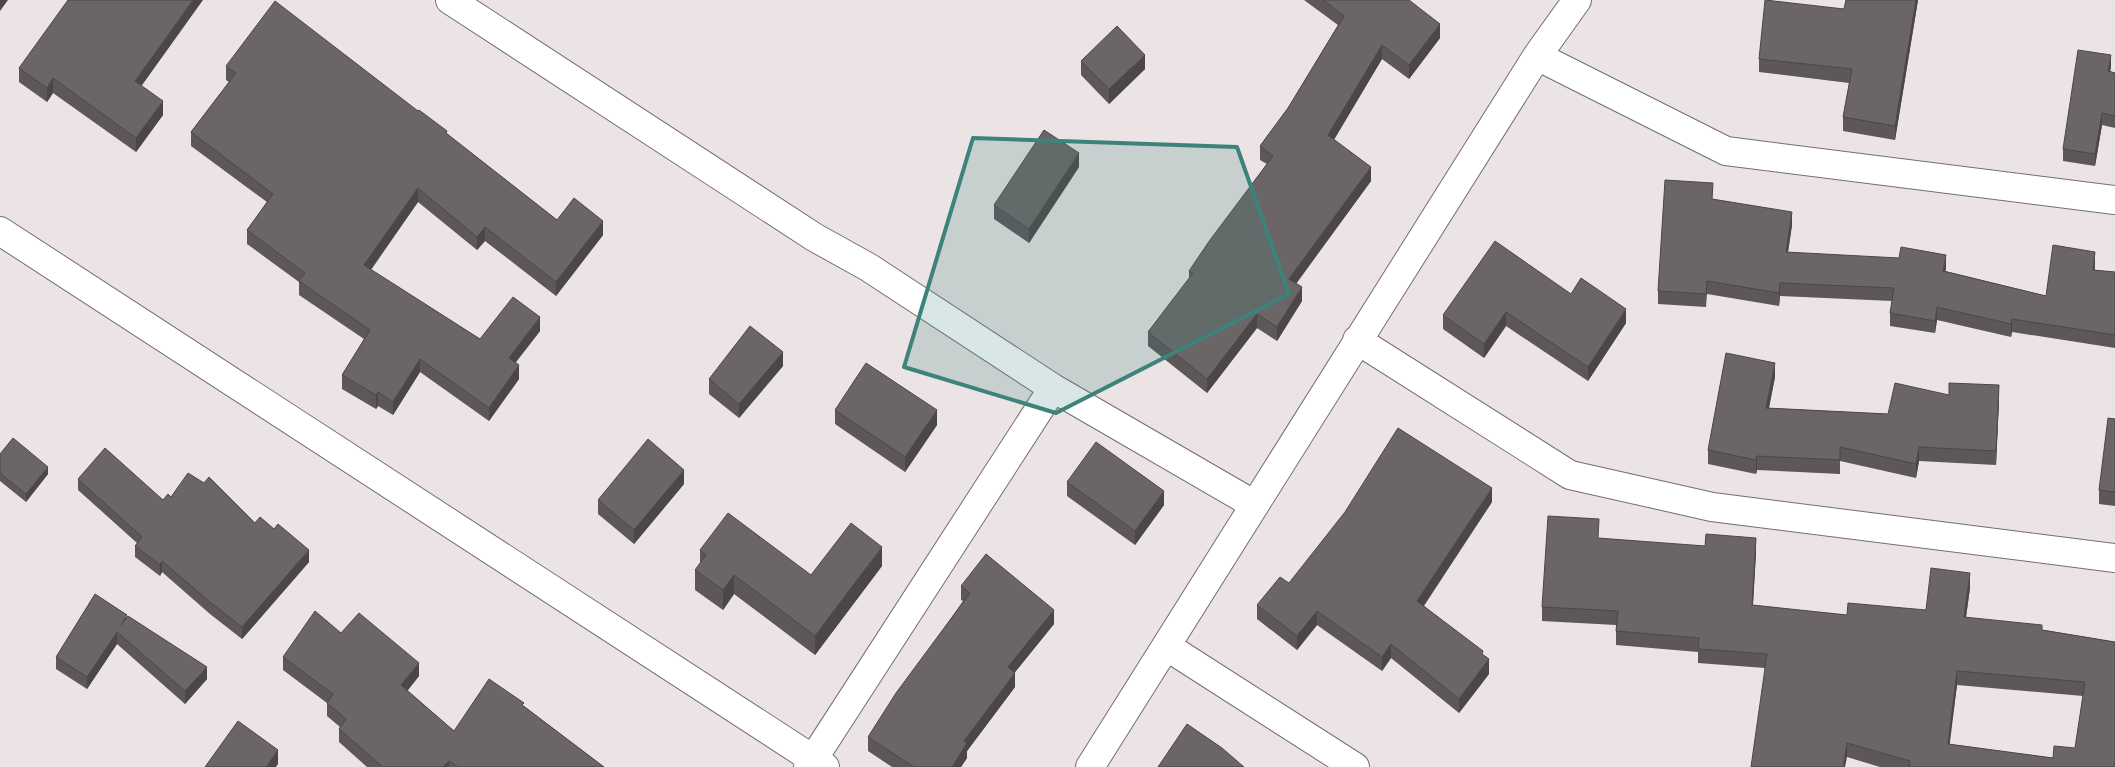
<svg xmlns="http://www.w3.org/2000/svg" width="2115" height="767" font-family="Karla,sans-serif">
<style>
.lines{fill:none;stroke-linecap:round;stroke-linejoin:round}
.minor-casing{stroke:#756e6f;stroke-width:30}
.minor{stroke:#fff;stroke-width:28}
.wall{fill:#5d5758;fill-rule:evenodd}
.shaded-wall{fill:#4c4747}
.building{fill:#6c6566;stroke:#4c4747;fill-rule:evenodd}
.marked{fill:#3c837b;fill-opacity:0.2;stroke:#3c837b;stroke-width:4;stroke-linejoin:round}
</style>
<rect width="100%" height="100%" fill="#ebe3e4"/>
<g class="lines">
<g class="minor-casing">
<path id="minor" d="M450 0 814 237 868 267 1053 388 1255 505
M1537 56 1726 151 2115 200
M0 231 825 767
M1357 340 1570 475 1712 507 2115 558
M1166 646 1355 767
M808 767 1053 388
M1090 767 1537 56 1577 0"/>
</g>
<use href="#minor" class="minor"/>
</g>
<path class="wall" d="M1304 0H1409L1440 38 1409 79 1382 59 1334 140 1371 181 1296 284 1302 301 1277 341 1257 328 1207 393 1148 346V332L1189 279V271L1267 164 1260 160V146L1288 108 1338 25Z
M1846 0H1918L1895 140 1843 131V117L1849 83 1759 72V59L1844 9Z
M1081 61 1145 69 1109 104 1081 75Z
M226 66 447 134 557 220 603 235 556 296 485 241 477 250 418 202 371 270 480 339 540 331 516 362 519 379 489 421 420 372 393 415 378 406 376 409 342 389V375L364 339 299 295V282L247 244V230L267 202 191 146V132L229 82 226 80Z
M2111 67 2110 71 2115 73V128L2102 125 2095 166 2063 161V149Z
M19 68 142 86 163 115 136 152 53 93 47 102 19 82Z
M1079 167 1029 243 994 219V205Z
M1713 199 1792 225 1788 252 1946 268 1945 271 2046 296 2095 264V270L2115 272V348L2012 332 2011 337 1937 320 1935 333 1890 326V313L1892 301 1780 296 1779 306 1707 294 1706 307 1658 304V291Z
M1571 294 1626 323 1588 381 1506 326 1484 358 1443 329V315Z
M783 366 739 418 709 394V379Z
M1775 377 1769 408 1888 414 1949 395 1999 400 1996 465 1919 461 1916 478 1840 461V474L1757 470 1756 474 1708 464V450Z
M835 410 937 425 905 472 835 424Z
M2115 419V506L2099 504V490Z
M0 454 48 474 26 502 0 481Z
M78 479 163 500 171 497 255 523 309 562 242 639 210 614 162 572 160 576 135 557V546L137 543 78 490Z
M1067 482 1164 505 1135 545 1067 496Z
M684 484 634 544 598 514V500Z
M1492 502 1424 606 1483 655 1489 674 1459 713 1391 658 1382 671 1317 625 1297 650 1257 619V605L1289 583Z
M1599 538 1756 552 1753 605 1847 615 1926 610 1970 588 1966 617 2115 642V767H1880L1847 757 1765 668 1698 663V652L1616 645V625L1542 621V607ZM1957 685 2083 696 2075 748 2053 758 1949 744Z
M700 550 811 575 882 566 815 655 734 594 723 610 695 590V570L700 563Z
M961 586 1054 624 1015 672V687L967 751V758L961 767H892L868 751V737L963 601 961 600Z
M127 617 207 679 185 704 117 644 87 689 56 669V657Z
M341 633 419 676 407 691 454 731 524 706 604 767H367L339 742V729L340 727 327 716V703L283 670V657Z"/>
<path class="shaded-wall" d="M0 0H8L0 11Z
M193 0H203L135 95V81Z
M1916 0H1918L1895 140V126Z
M1440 24V38L1409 79V65Z
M1382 45V59L1328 149V135Z
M1145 55V69L1109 104V89Z
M2111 55V67L2108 83V71Z
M53 78V93L47 102V88Z
M163 101V115L136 152V138Z
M2102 113V125L2095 166V154Z
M1079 153V167L1029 243V229Z
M1371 167V181L1289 293V279Z
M418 188V202L364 279V265Z
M1792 212V225L1786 265V252Z
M603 221V235L556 296V282Z
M485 227V241L477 250V237Z
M2095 252V264L2093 282V270Z
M1946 255V268L1943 284V271Z
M1780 283V296L1779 306V293Z
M1302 287V301L1277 341V327Z
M1937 307V320L1935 333V321Z
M1626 309V323L1588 381V367Z
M1506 312V326L1484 358V344Z
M1257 314V328L1207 393V379Z
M540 317V331L509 371V358Z
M2012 319V332L2011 337V324Z
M783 352V366L739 418V404Z
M420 359V372L393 415V402Z
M1775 363V377L1766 422V408Z
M519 365V379L489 421V408Z
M1999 385V400L1996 465V451Z
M378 392V406L376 409V395Z
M937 410V425L905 472V457Z
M1919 447V461L1916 478V464Z
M1757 456V470L1756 474V460Z
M48 467V474L26 502V494Z
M684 470V484L634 544V530Z
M1492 488V502L1417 615V601Z
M1164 491V505L1135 545V531Z
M1756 538V552L1752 620V605Z
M882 547V566L815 655V636Z
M309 550V562L242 639V627Z
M162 561V572L160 576V565Z
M1970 573V588L1964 631V617Z
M734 575V594L723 610V590Z
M1054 610V624L1008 681V667Z
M1317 611V625L1297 650V636Z
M117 632V644L87 689V677Z
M1391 644V658L1382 671V657Z
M1489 659V674L1459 713V699Z
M419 663V676L401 699V685Z
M207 667V679L185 704V691Z
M1957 671V685L1948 758V744Z
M1015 673V687L967 751V758L961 767H952L964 741Z
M1847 743V757L1845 767H1843Z
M278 750V764L276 767H266Z
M449 761V767H443Z"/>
<path class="building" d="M68 0H193L135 81 163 101 136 138 53 78 47 88 19 68Z
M1323 0H1409L1440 24 1409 65 1382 45 1328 135 1371 167 1289 279 1302 287 1277 327 1257 314 1207 379 1148 332 1193 273 1189 271 1210 240 1273 156 1260 146 1288 108 1344 16Z
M1765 0 1844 9 1846 0H1916L1895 126 1843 117 1852 69 1759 59Z
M275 1 418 111 419 110 447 131 446 133 557 220 574 198 603 221 556 282 485 227 477 237 418 188 364 265 480 339 513 297 540 317 509 358 519 365 489 408 420 359 393 402 378 392 376 395 342 375 370 330 299 281 305 273 247 230 273 194 191 132 236 73 226 66Z
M1117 26 1145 55 1109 89 1081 61Z
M2078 50 2111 55 2108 71 2115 73V116L2102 113 2095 154 2063 149Z
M1044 130 1079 153 1029 229 994 205Z
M1665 180 1713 183 1712 199 1792 212 1786 252 1899 258 1901 247 1946 255 1943 271 2046 296 2053 245 2095 252 2093 270 2115 272V335L2012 319 2011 324 1937 307 1935 321 1890 313 1894 288 1780 283 1779 293 1707 281 1706 294 1658 291Z
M1495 241 1571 294 1581 278 1626 309 1588 367 1506 312 1484 344 1443 315Z
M750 326 783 352 739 404 709 379Z
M1726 353 1775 363 1766 408 1888 414 1895 383 1949 395V383L1999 385 1996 451 1919 447 1916 464 1840 447V460L1757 456 1756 460 1708 450Z
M866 363 937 410 905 457 835 410Z
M2108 418 2115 419V492L2099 490Z
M1398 428 1492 488 1417 601 1483 651 1482 654 1489 659 1459 699 1391 644 1382 657 1317 611 1297 636 1257 605 1280 577 1289 583 1345 512Z
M13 438 48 467 26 494 0 473V454Z
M648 439 684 470 634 530 598 500Z
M1096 442 1164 491 1135 531 1067 482Z
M105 448 163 500 168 494 171 497 188 473 204 483 209 477 255 523 260 517 274 529 278 524 309 550 242 627 210 602 162 561 160 565 135 546 142 537 78 479Z
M728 513 811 575 851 523 882 547 815 636 734 575 723 590 695 570 706 555 700 550Z
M1548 516 1599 519 1598 538 1705 546 1706 534 1756 538 1752 605 1847 615 1848 603 1926 610 1931 568 1970 573 1964 617 2042 625V630L2115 642V767H1909L1910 761 1847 743 1843 767H1751L1767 654 1698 649 1699 638 1616 631 1618 611 1542 607ZM1957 671 2085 682 2075 748 2054 746 2053 758 1948 744Z
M986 554 1054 610 1008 667 1015 673 964 741 967 743 952 767H914L868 737 896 693 970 593 961 586Z
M95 594 127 615 121 625 128 616 207 667 185 691 117 632 87 677 56 657Z
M315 611 341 633 359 613 419 663 401 685 454 731 489 679 524 703 522 705 604 767H458L449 761 443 767H383L339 729 346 719 327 703 333 694 283 657Z
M238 721 278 750 266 767H205Z
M1187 724 1222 748 1244 767H1158Z"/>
<path class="marked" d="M973 138 1237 147 1289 294 1056 413 904 367Z"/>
</svg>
